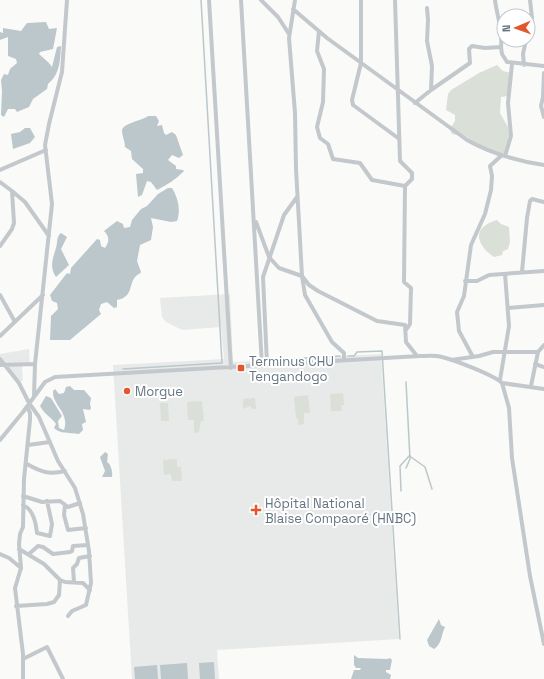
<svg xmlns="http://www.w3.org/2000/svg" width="544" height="679" font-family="'Space Grotesk',sans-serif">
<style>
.built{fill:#e8e9e9}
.green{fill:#dadfd7}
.water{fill:#bbc7cb}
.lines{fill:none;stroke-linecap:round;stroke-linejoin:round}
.stream{stroke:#bbc7cb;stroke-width:1.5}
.street{stroke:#c3c8cc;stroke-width:4}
.poi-dot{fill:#e4572e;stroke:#fff;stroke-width:1.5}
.labels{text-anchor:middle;stroke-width:4;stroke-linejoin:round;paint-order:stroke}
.poi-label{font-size:13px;fill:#657683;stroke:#fff;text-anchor:start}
</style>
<rect width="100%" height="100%" fill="#fafaf8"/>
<path class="built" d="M230 294 233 362 381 354 399 639 217 650 219 679H132L113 365 224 359 221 327 182 330 166 322 162 317 160 298Z
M29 349 30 365 22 366 23 381H18L6 367 0 366V354Z"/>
<path class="green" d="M497 65 503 71 511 73 507 96 501 97 500 113 508 127 509 134 508 145 505 153C491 154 475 149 467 137L452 134 450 129 455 121V115L446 110 448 94 451 90 479 73Z
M497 220 501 224 509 227 510 242 508 249 503 251 502 255 494 257C475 244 472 227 497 220Z
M343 393 344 405H341L342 411H331L330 394Z
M308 395 310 413H304V424L298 425V420L296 418 294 397Z
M255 398 256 409H253L250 406 243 409V399Z
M202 401 204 421H201L199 432 194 433V420H188L187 402Z
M160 403H168L169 421H161Z
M177 459V467H181L182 481H172L171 474 164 475 163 460Z"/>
<path class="water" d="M46 22 49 29 57 28 53 49 40 52 39 54 49 63 52 67 57 47 61 46C60 62 60 74 48 84L47 89 33 99 29 107 17 112 15 109H8L4 117 1 115 2 91 1 80 4 74 8 75 10 69 17 63 16 59 8 56V37L0 40V32L3 33V28L21 31 27 23Z
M148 116H156L159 121 157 126 162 125 164 133 166 135 172 132 176 135 183 155 179 158 172 155 168 160 176 166V169L183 170 184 171C176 179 167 185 157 190L151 182 147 181 142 195 138 197 136 174 143 173V169L132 159 131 151 125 147C125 141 122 136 122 131 122 123 142 121 148 116Z
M25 128H30L35 137 30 143 13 149 11 134 20 132Z
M168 188H172C178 198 181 210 177 221L171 222 151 218 153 227 151 240 140 245 137 261 141 272C140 274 138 274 136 276 128 284 134 297 117 300V307L114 308 107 302 101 304 99 310 101 314 70 340H50L51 316 58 309 57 303 52 301 50 295 67 273 70 274 71 268 97 239 100 240 101 246 105 248C110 241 109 236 104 231L117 221 123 224 124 228 130 227 132 220 141 209 147 206 158 194Z
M61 233 67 237 61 249 69 265 56 277C49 267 53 258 56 248 58 242 56 237 61 233Z
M70 386 74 390H84L91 398 90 404 91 408 90 410 83 409 86 422 82 424 83 430 79 434C69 432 62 435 54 428L56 424C52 418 44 414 40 406L46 396 51 398 62 416 58 421 59 428 64 430C70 412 52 405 53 391L55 389 59 394 64 393 66 387Z
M105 452 108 454 107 462C111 464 113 473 112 477H102L105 471 100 457Z
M439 619 441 625 445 627C441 635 442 644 434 649L429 646 427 640Z
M354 655 358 658 387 659 390 658 392 660 390 670H386V672L391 675 390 679H351L354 670H360L361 668H356L354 665Z
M214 662 215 679H200L199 663Z
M187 663 188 679H161L160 665Z
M157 665 158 679H135L134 667Z"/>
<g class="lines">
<path class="stream" d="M348 356H354L357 352 382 351 400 639
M269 360 340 356
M123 369 222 363 201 0
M406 382 410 459 406 468
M411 457 425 467 432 489
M401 491 400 466 410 455"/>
<path class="street" d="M209 0 231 368
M241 0 262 366
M261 0 278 17 289 34
M295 0 289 38 295 113 296 169 302 276 305 295 332 342 344 353V359
M361 0V63L352 100 353 105 398 138
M395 0 400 161 412 173V179L405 186
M495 0C497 17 503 29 501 47
M293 9 327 38 467 140C490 153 518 161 544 165
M528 27 532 18 530 0
M319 31 317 51 324 69 323 102 317 127 320 138 328 144 333 159 360 163 372 180 405 186 404 282 411 288 410 324 406 330
M524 65 523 54 526 40
M544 73 543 97 541 106 544 117
M431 90 470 63 469 49 472 46 485 48 501 47 502 54 507 62 544 66
M415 103 431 90 432 66 427 41 428 20 427 8
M505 156 511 136 508 103 512 64
M0 170 46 150
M0 182 12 191 14 223 12 229 0 246
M12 191 25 202 49 236
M256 222 269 257 279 268 302 276 309 285 318 291 377 321 405 325 406 342 417 356
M522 272 527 218 530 201 532 199 544 202
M465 281H477L489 275 544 271
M0 295 15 322
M508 308 544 305
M0 336 43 295
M473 357 459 331 457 312 464 296 471 245 485 214 491 190 492 176 490 166 502 155
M0 359 19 383 29 403 39 417 58 461 75 488 83 514 89 551 91 583 86 605 72 611 68 616
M451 360 479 356 493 352H538
M267 364 263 277 284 215 297 197
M535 364 544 367
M0 365 35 364
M500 380 509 326 505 274
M502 383 544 389
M531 386 538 352 544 345
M34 396 35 364 52 204 45 145 49 124 62 72 67 0
M0 440 23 412 45 382 55 377 420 356C427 356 435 355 442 357 454 360 494 375 502 383L509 408 512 458 530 576 544 644
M28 445 50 442
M27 464C41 472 49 475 65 471
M23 496 42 502 60 501 68 507 80 503
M23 505C33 509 36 523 37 533L50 536 52 524 47 501
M65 505 64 515 68 530 86 528
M19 549 44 564 60 580 65 582 83 583 90 590
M0 554 9 558 21 568
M29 554 38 546 43 547 53 554 70 552 72 551 73 546 88 545
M74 582 73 568 77 564 79 558 90 556
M16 606 47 604 54 602 59 595 60 580
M23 659 47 647 63 679
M23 679V654L15 588 21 568 19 544 20 534 23 527 24 479 30 420V413L27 407"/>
</g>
<g class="poi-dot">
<rect x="237" y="364" width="8" height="8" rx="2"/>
<circle cx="127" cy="391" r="4"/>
<path d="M254 504h4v4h4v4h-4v4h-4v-4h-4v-4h4z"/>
</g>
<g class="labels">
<g class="poi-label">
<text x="249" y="366">Terminus CHU<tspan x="249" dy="15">Tengandogo</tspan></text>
<text x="135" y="396">Morgue</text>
<text x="265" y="508">Hôpital National<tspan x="265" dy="15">Blaise Compaoré (HNBC)</tspan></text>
</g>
</g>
<g transform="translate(516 28) rotate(268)"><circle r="19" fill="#ffffff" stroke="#c1c8cd"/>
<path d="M0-3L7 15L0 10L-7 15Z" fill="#e4572e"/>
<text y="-6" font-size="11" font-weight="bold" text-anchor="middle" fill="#657683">N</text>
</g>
</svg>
